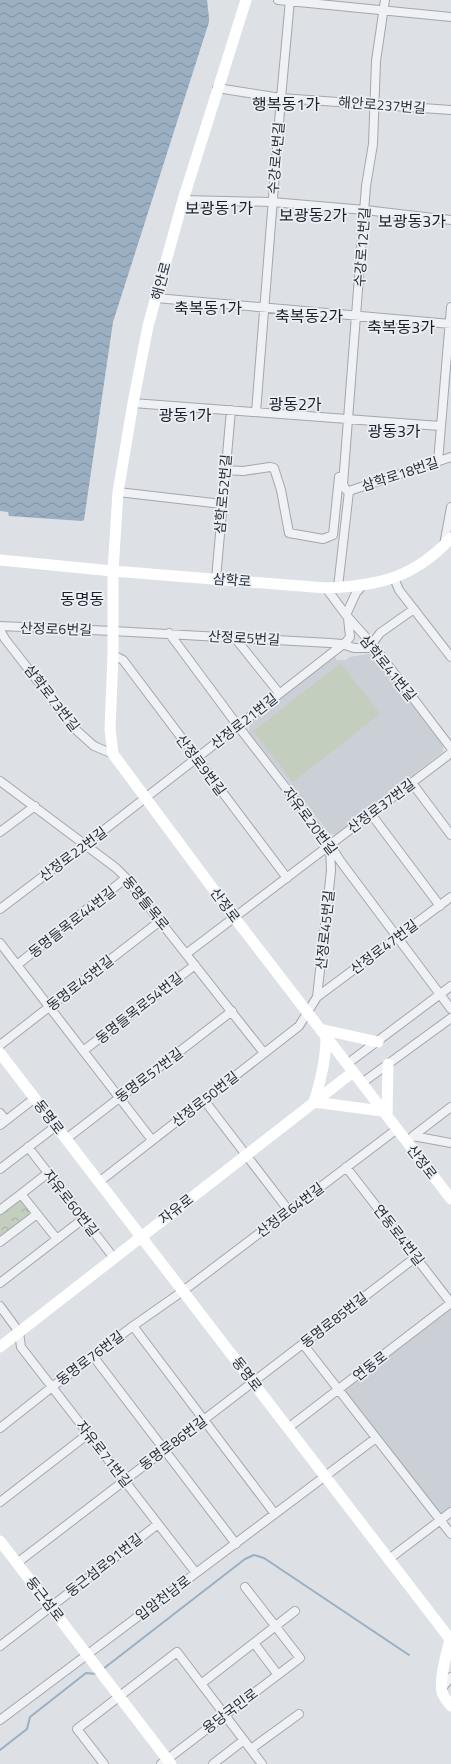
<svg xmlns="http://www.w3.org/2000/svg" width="451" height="1764" font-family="'Titillium Web','Noto Sans KR',sans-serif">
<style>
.built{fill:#cbd0d6}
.park{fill:url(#park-crowns)}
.pitch{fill:#c3cebf}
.water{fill:url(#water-waves)}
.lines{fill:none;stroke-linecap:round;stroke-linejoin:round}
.stream{stroke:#9bafc2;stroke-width:2}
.street-casing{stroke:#a3a7ae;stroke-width:10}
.street{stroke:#eff1f4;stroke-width:8}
.secondary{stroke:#fff;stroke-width:11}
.labels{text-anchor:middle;stroke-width:3.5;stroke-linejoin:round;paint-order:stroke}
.street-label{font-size:14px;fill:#282f3a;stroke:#eceff3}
.quarter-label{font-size:16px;fill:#1a202b;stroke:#eceff3}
</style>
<defs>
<pattern id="park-crowns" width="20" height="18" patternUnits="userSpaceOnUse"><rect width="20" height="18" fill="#c3cebf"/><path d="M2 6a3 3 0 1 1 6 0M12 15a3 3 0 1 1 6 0" fill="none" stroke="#a8b1a5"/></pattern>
<pattern id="water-waves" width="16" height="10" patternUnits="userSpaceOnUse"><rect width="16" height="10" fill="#9bafc2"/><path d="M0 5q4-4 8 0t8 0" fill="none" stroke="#7e8f9f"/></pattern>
</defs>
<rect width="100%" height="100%" fill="#dde0e5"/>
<path class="built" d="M374 653 443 745V752L335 835 329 833 249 732 250 723 333 654 337 660H346L350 657Z
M451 1309V1508L440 1516 344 1391Z"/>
<path class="park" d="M21 1197 33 1212 0 1238V1213Z"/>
<path class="pitch" d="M341 663 380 714 293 782 253 731Z"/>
<path class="water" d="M0 0H207L209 18V22L113 322 84 520 82 521 9 516 8 512 0 511Z"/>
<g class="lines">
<path class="stream" d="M103 1669 245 1559 254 1555 264 1558 409 1655
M0 1750 27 1729 30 1717 86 1673 96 1674"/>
<g class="street-casing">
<path id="street" d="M278 0 451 17
M217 88 281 98 451 110
M183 200 272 202 365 210 451 220
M156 298 451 324
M133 403 440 426
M256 412 281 98 290 0
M438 462 451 307
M225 470 243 471 270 467 274 468 281 490 289 533 323 539 333 535 339 477
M349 491 346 490 343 484 366 186 373 144 376 61 385 0
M349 491 451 457
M118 492 222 504
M444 545 451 507
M394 578 399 590 451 657
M216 579 231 410
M338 587 349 491
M326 588 346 615 372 644 451 748
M346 615 356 593 362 586
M0 626 113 631 330 643 342 644 354 648H374
M0 630 5 639 75 729 94 746 113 754
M169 633 238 726 330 845 341 862 451 1009
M235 638 279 693
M372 644 380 633 414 609
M113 655 123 660 287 878
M0 781 116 868 126 878 264 1053
M412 783 451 835
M371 814 440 906
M0 832 35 806
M0 909 86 844 346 642 350 637 348 618
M0 943 152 1140
M186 954 451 753
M17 965 126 878
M317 997 451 897
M0 1045 160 921
M83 1051 195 965
M347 1064 451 986
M362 1083 451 1018
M204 1100 289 1211
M0 1113 6 1120
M0 1125 35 1098
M413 1136 451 1107
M411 1138 413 1136 451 1143
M66 1139 232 1011
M28 1147 114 1258
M346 1167 451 1303
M0 1169 56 1126
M99 1182 299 1026 317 997 331 871 330 845
M21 1194 48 1173
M0 1210 21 1194 57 1239
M0 1242 37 1214
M0 1283 83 1219
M0 1306 19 1332 21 1347 196 1573
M133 1326 275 1514
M303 1344 451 1534
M93 1356 236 1544
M0 1428 52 1387 133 1326 183 1291 397 1129
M288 1428 451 1303
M0 1502 88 1434
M389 1559 451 1512
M17 1563 416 1257
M254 1643 278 1675
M0 1646 158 1524
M201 1684 295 1611
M442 1688 451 1677
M0 1720 376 1438
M251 1749 299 1714
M104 1764 77 1729 177 1652 262 1764
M161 1764 300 1658 245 1587
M213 1764 244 1740"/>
</g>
<use href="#street" class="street"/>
<path class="secondary" d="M246 0 183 200 148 326 133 403 118 492 113 571V655L110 729 113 754 234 917 451 1199
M0 560 113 571 326 588C378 586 414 578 451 538
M320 1029 378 1042
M326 1037C326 1060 321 1080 314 1102L382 1111
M0 1053 450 1639C447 1653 439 1678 442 1692 444 1698 448 1702 451 1706
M387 1115 388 1064
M0 1347 353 1072
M0 1541 171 1764"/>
</g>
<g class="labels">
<g class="street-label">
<text transform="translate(382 105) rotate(4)" y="5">해안로237번길</text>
<text transform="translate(276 158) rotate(-85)" y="5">수강로4번길</text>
<text transform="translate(362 247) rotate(-86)" y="5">수강로12번길</text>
<text transform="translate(161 281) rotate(-75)" y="5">해안로</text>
<text transform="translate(400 474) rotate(-18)" y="5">삼학로18번길</text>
<text transform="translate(223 494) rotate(-85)" y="5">삼학로52번길</text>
<text transform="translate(232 580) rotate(4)" y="5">삼학로</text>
<text transform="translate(56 629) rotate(2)" y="5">산정로6번길</text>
<text transform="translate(244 638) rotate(3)" y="5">산정로5번길</text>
<text transform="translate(388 668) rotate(51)" y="5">삼학로41번길</text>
<text transform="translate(52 698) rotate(52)" y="5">삼학로73번길</text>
<text transform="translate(244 721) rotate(-38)" y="5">산정로21번길</text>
<text transform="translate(201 765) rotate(53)" y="5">산정로9번길</text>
<text transform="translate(381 806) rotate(-37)" y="5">산정로37번길</text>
<text transform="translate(310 821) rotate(53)" y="5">자유로20번길</text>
<text transform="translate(73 854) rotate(-37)" y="5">산정로22번길</text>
<text transform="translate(146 903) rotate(51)" y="5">동명들목로</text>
<text transform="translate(225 905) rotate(53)" y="5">산정로</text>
<text transform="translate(72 922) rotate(-38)" y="5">동명들목로44번길</text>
<text transform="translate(325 930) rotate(-84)" y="5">산정로45번길</text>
<text transform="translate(384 947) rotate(-37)" y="5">산정로47번길</text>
<text transform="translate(80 983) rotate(-38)" y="5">동명로45번길</text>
<text transform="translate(139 1008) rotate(-38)" y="5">동명들목로54번길</text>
<text transform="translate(149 1075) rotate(-37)" y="5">동명로57번길</text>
<text transform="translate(205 1099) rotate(-38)" y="5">산정로50번길</text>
<text transform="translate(49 1117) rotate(52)" y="5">동명로</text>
<text transform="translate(422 1162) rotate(52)" y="5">산정로</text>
<text transform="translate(71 1203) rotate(52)" y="5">자유로60번길</text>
<text transform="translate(176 1209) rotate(-38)" y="5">자유로</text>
<text transform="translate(290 1210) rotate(-37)" y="5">산정로64번길</text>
<text transform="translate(399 1235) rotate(52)" y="5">연동로4번길</text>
<text transform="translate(334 1320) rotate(-38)" y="5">동명로85번길</text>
<text transform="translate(90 1358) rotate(-37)" y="5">동명로76번길</text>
<text transform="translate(370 1366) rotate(-38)" y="5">연동로</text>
<text transform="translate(247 1374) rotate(52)" y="5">동명로</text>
<text transform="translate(173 1443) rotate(-37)" y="5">동명로86번길</text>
<text transform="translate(104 1454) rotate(52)" y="5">자유로71번길</text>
<text transform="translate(104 1565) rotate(-38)" y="5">둥근섬로91번길</text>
<text transform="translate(163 1598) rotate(-37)" y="5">입암천남로</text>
<text transform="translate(45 1599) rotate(52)" y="5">둥근섬로</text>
<text transform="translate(230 1711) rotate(-37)" y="5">용당국민로</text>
</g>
<g class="quarter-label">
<text x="286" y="110">행복동1가</text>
<text x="219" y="214">보광동1가</text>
<text x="313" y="221">보광동2가</text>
<text x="412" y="227">보광동3가</text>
<text x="208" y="314">축복동1가</text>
<text x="309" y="322">축복동2가</text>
<text x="401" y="333">축복동3가</text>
<text x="295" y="410">광동2가</text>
<text x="185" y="421">광동1가</text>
<text x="394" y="437">광동3가</text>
<text x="82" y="605">동명동</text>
</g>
</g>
</svg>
